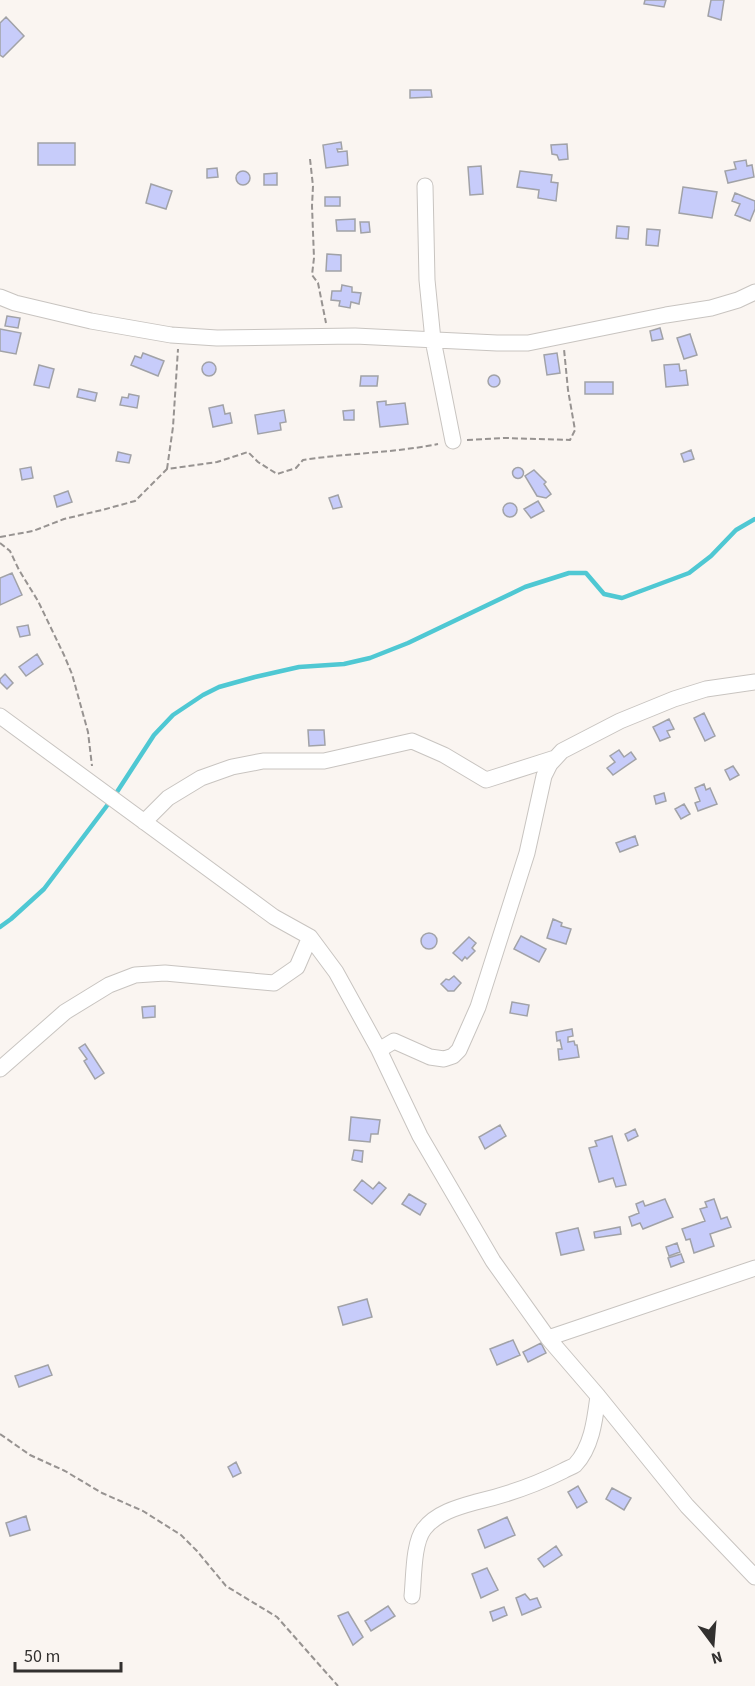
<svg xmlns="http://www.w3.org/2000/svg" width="755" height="1686" font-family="'Source Sans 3',sans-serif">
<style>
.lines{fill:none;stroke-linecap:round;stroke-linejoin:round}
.stream{stroke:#4fc8d3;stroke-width:4.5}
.building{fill:#c7ccfa;stroke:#a1a2a7;stroke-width:1.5}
.minor-casing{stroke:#c8c4c0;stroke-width:17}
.path{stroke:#979391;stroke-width:2;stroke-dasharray:6 3;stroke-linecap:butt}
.minor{stroke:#fff;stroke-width:15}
</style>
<rect width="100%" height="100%" fill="#faf5f1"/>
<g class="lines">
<path class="stream" d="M0 927 11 919 44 889 115 795 154 735 173 715 203 695 219 687 255 677 299 667 344 664 370 658 408 643 525 587 569 573H586L604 594 622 598 689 573 711 556 736 530 755 519"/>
</g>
<path class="building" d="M645 0H666L664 7 644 4Z
M711 0H724L721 20 708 16Z
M6 17 24 36 3 57 0 55V23Z
M410 90H431L432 97 410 98Z
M341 142 342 149H337L338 152 347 151 348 165 326 168 323 145Z
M38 143H75V165H38Z
M567 144 568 159 559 160 557 155 552 154 551 145Z
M746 160 747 166 752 165 754 177 728 183 725 171 736 169 734 162Z
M481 166 483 194 470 195 468 167Z
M217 168 218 177 207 178V169Z
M520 171 552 175 551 182 558 183 556 201 538 198 539 190 517 187Z
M236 178a7 7 0 1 1 14 0a7 7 0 1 1-14 0Z
M277 173V185H264V174Z
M151 184 172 191 166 209 146 203Z
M683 187 717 192 712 218 679 213Z
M735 193 755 201V209L750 221 735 215 740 204 732 201Z
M325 197H340V206H325Z
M355 219V231H337L336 220Z
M360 222H369L370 232 361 233Z
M617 226 629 227 628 239 616 238Z
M647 229 660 230 658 246 646 245Z
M327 254 341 255V271H326Z
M342 285 352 287V292L361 293 359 304 351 302 350 308 339 306 340 301 331 300 332 291H341Z
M7 316 20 318 18 328 5 326Z
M660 328 663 339 652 341 650 331Z
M0 329 21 333 16 354 0 351Z
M690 334 697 355 684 359 677 338Z
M143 353 164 361 158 376 131 365 135 356 141 358Z
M557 353 560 373 547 375 544 355Z
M202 369a7 7 0 1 1 14 0a7 7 0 1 1-14 0Z
M679 364 680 371 686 370 688 385 666 387 664 365Z
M39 365 54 369 49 388 34 385Z
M488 381a6 6 0 1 1 12 0a6 6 0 1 1-12 0Z
M361 376H378L377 386H360Z
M585 382H613V394H585Z
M79 389 97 393 95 401 77 397Z
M129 394 139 396 137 408 120 405 122 397 128 398Z
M386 401V405L405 403 408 424 380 427 377 402Z
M223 405 225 414 230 413 232 423 213 427 209 408Z
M284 410 286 422 280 423 281 430 258 434 255 415Z
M354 410V420H344L343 411Z
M691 450 694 459 684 462 681 454Z
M118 452 131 455 129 463 116 461Z
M31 467 33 478 22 480 20 469Z
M512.5 473a5.5 5.5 0 1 1 11 0a5.5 5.5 0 1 1-11 0Z
M534 470 546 482 544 484 551 494 546 498 537 496 525 476Z
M68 491 72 502 57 507 54 496Z
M338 495 342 507 333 509 329 498Z
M538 501 544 511 531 518 524 509Z
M503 510a7 7 0 1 1 14 0a7 7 0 1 1-14 0Z
M12 573 22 595 0 605V578Z
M28 625 30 635 20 637 17 627Z
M37 654 43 664 26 676 19 667Z
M5 674 13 683 7 689 0 682V679Z
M704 713 715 736 705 741 694 718Z
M669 719 674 729 667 731 670 737 660 741 653 727Z
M308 730H324L325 745 309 746Z
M619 750 624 757 631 752 636 759 613 775 607 768 615 762 610 756Z
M733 766 739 775 730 780 725 770Z
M704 784 706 790 710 788 717 804 698 811 695 803 700 801 695 788Z
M664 793 666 801 656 804 654 796Z
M684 804 690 814 681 819 675 809Z
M635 836 638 845 620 852 616 843Z
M553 919 562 923 561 926 571 929 566 944 547 938Z
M421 941a8 8 0 1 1 16 0a8 8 0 1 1-16 0Z
M521 936 546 949 539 962 514 949Z
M469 937 476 943 472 948 475 951 467 959 465 957 462 961 453 953Z
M454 976 461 983 454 991H448L441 984 446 979 449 980Z
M512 1002 529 1005 527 1016 510 1013Z
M155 1006V1017L143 1018 142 1007Z
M572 1029 573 1036 568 1037V1042L574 1041 575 1045H577L579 1057 559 1060 558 1049H562L560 1040 557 1041 556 1032Z
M85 1044 104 1073 95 1079 84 1061 87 1059 79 1048Z
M351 1117 380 1120 378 1134H371L370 1142 349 1140Z
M500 1125 506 1136 485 1149 479 1137Z
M635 1129 638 1136 628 1141 625 1134Z
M612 1136 626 1185 616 1187 613 1178 599 1182 589 1148 597 1146 595 1141Z
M354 1150 363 1151 362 1162 352 1160Z
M362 1180 373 1189 379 1182 386 1188 372 1204 354 1190Z
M409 1194 426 1204 420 1215 402 1204Z
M665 1199 673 1217 643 1229 640 1223 632 1226 629 1217 639 1213 636 1204 643 1201 645 1206Z
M714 1199 721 1219 727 1217 731 1227 710 1234 714 1246 694 1253 690 1239 686 1240 682 1229 705 1221 700 1209 707 1207 705 1202Z
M620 1227 621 1234 595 1238 594 1232Z
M578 1228 584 1250 561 1255 556 1233Z
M677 1243 680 1252 669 1256 666 1247Z
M681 1254 684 1262 671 1267 668 1258Z
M367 1299 372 1317 343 1325 338 1307Z
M513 1340 520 1355 497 1365 490 1349Z
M541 1343 546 1353 528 1362 523 1352Z
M48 1365 52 1375 19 1387 15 1376Z
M236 1462 241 1473 233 1477 228 1467Z
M578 1486 587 1502 577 1508 568 1492Z
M612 1488 631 1498 624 1510 606 1499Z
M26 1516 30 1530 10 1536 6 1523Z
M507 1517 515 1535 485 1548 478 1530Z
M556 1546 562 1555 544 1567 538 1559Z
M487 1568 498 1590 481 1598 472 1574Z
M525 1594 530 1600 537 1598 541 1607 522 1615 516 1598Z
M388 1606 395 1616 371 1631 365 1621Z
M504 1607 507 1615 493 1621 490 1612Z
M348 1612 363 1637 353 1645 338 1616Z"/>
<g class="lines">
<g class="minor-casing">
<path id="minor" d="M425 186 427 280 433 340 453 441
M0 297 15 303 91 321 171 335 217 338 355 336 497 343H528L666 315 711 308 738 300 755 292
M0 716 274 917 310 937 336 972 379 1050 420 1136 493 1261 548 1338 598 1396 687 1506 755 1577
M144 822 168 798 201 778 232 767 263 761H324L412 741 444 755 486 780 555 758
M379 1050 394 1041 430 1057 444 1059 453 1056 459 1050 478 1007 527 853 544 776 550 764 562 751 620 721 674 699 706 689 755 682
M0 1069 65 1012 109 985 135 975 165 973 274 983 297 967 310 937
M548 1338 755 1268
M412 1596C414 1578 413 1543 424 1529 436 1513 458 1507 476 1502 506 1495 535 1485 563 1471 566 1469 572 1467 575 1465 592 1447 595 1419 598 1396"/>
</g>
<path class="path" d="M310 159 313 186 312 206 314 258 312 275 318 283 326 323
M467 440 505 438 570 440 575 430 568 390 564 349
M167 469 173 427 178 349
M0 537 33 531 64 519 102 510 135 501 167 469 217 462 248 452 258 462 277 474 296 468 303 460C348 453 393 453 438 444
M0 543 10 551 19 570 38 601 64 655 72 674 88 732 92 766
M0 1434 30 1455 65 1471 102 1493 143 1511 181 1535 197 1551 226 1586 277 1617 338 1686"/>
<use href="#minor" class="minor"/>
</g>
<g transform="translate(713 1644) rotate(164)" stroke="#faf5f1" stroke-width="4.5" paint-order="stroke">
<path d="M0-4.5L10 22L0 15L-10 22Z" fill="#32302f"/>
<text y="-9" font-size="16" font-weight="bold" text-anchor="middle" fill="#32302f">N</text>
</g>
<path d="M15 1662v9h106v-9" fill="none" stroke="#32302f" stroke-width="3"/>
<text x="24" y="1662" font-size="18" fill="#32302f" stroke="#faf5f1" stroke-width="4.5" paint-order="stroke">50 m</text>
</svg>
